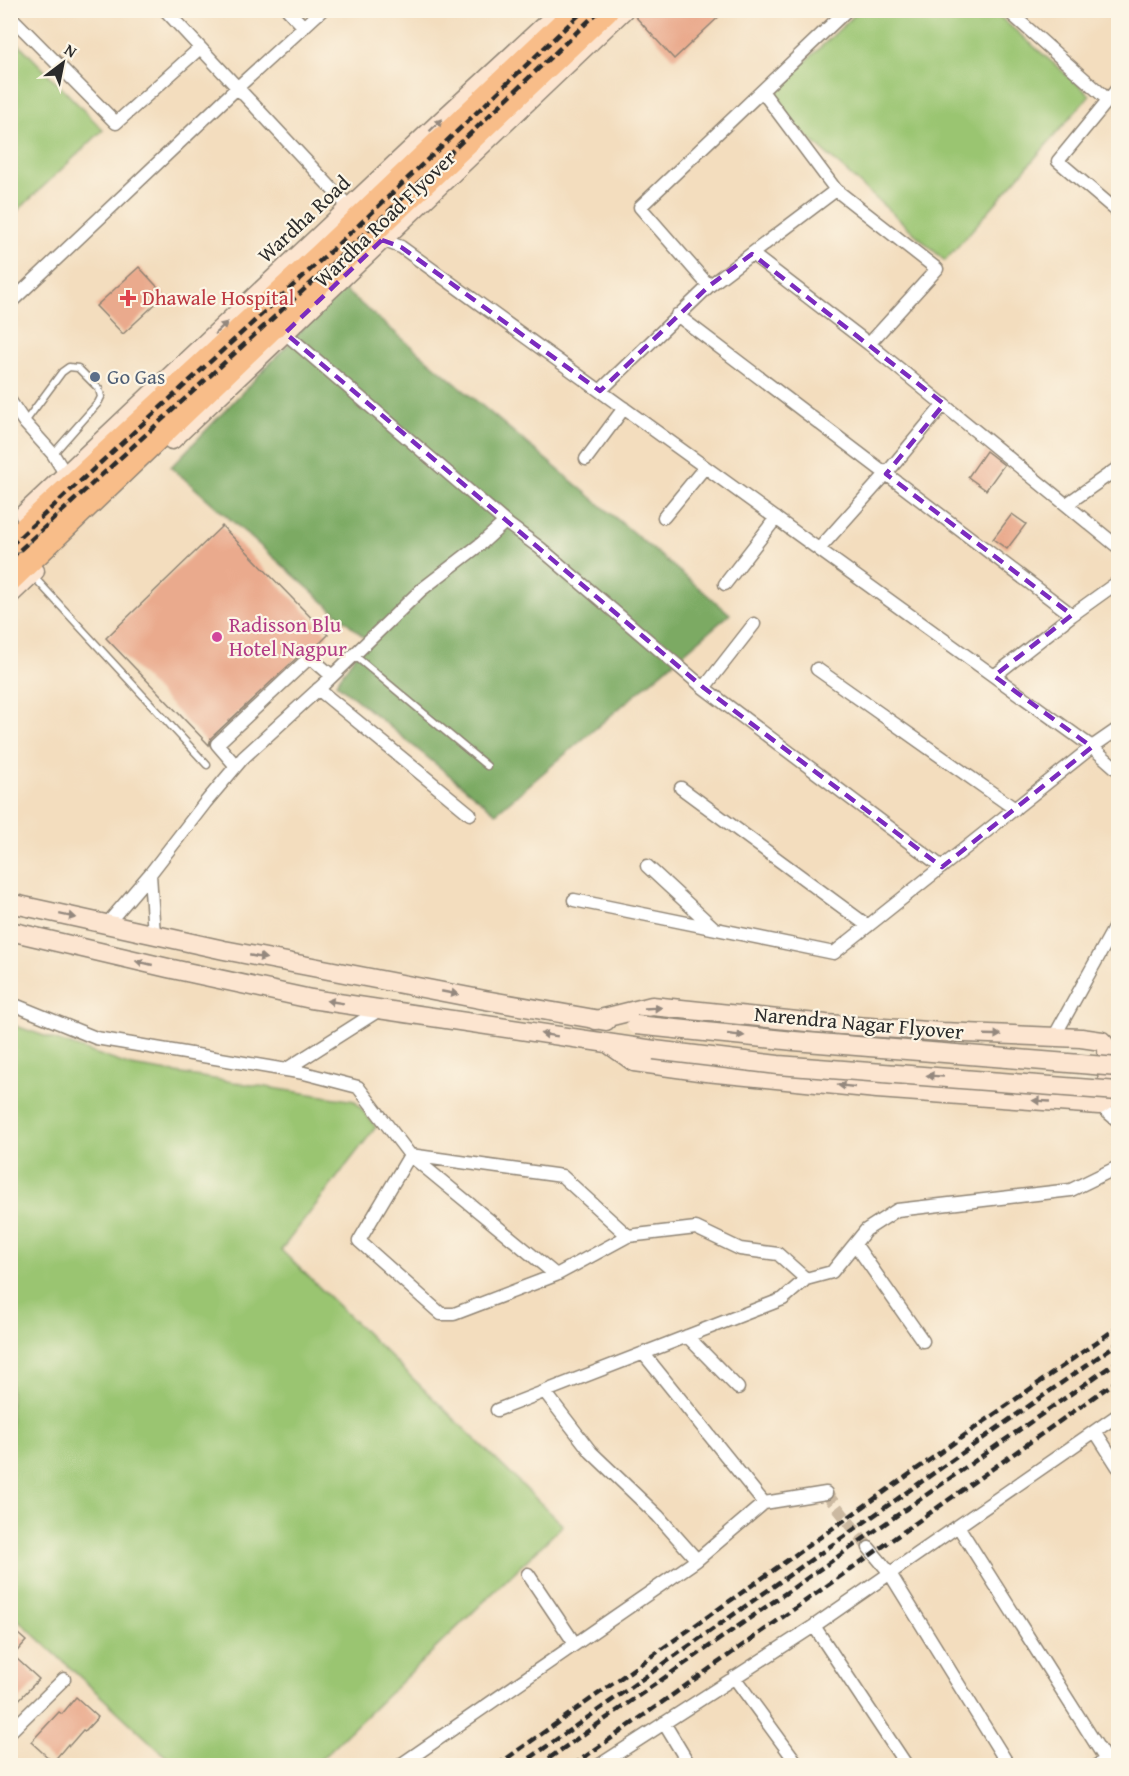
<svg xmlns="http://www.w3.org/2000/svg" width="1129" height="1776" font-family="'Gentium Book Plus',serif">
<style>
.green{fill:#9ac571;stroke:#62784e;stroke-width:1.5}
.forest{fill:#7baa63;stroke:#536a47;stroke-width:1.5}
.building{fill:#eaaa8d}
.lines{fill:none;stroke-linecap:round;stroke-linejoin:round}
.street-tunnel{stroke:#cbb9a1;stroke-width:12;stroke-dasharray:12 6;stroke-linecap:butt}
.lane-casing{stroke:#8f8474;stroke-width:9}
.street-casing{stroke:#8f8474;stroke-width:15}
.secondary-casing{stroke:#8f8474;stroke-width:21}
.highway-casing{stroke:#8f8474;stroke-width:27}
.lane{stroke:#fff;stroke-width:6}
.street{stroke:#fff;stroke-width:12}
.secondary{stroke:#fce5d0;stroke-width:18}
.highway{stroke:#f8bd89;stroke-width:24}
.rail{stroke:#2b2b2b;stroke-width:4.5;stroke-dasharray:9 4.5;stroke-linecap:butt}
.secondary-bridge-casing{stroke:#8f8474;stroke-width:21;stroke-linecap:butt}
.secondary-bridge{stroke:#fce5d0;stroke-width:18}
.oneway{fill:#94887e}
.marked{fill:none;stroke:#7b2cbf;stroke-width:4.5;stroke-dasharray:12 8;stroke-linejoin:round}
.health-dot{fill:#e0444e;stroke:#fcf5e5;stroke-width:2}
.service-dot{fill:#5c6f8a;stroke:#fcf5e5;stroke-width:2}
.hotel-dot{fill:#d1479c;stroke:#fcf5e5;stroke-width:2}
.labels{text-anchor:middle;stroke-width:4.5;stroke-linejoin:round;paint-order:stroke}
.street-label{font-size:21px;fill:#2b2b2b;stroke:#fcf5e5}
.health-label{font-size:21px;fill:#be3a42;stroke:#fcf5e5;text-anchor:start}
.service-label{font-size:21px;fill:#4e5e75;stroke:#fcf5e5;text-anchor:start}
.hotel-label{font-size:21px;fill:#b23c85;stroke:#fcf5e5;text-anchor:start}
</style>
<rect width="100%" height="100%" fill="#fcf5e5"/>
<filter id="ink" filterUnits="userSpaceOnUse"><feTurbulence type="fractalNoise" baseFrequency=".0167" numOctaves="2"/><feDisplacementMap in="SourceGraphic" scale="12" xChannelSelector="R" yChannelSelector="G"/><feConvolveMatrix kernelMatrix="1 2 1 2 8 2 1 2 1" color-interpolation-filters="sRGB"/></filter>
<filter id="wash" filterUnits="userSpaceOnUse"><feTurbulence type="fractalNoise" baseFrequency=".008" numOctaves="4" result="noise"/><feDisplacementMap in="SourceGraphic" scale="24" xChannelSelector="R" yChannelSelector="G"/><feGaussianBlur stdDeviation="1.35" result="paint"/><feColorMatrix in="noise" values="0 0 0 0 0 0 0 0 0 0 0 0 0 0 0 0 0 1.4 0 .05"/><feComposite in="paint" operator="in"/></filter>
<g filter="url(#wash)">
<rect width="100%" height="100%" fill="#f3ddbe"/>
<path class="green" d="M860 10 993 11 1090 95 945 261 766 99Z
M11 36 103 130 11 217Z
M10 1024 131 1066 355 1101 376 1127 281 1250 563 1525 315 1765H175L11 1613Z"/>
<path class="forest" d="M342 288 730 614 496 813 336 683 366 639 171 467Z"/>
<g id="blocks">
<path class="building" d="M635 10H726L674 59 634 15Z
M139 267 165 295 123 334 96 306Z
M986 451 1004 465 986 490 968 477Z
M1012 514 1026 524 1007 549 993 539Z
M222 526 328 635 313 650 308 649 304 651 211 738 209 745 106 638Z
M10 1627 26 1641 10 1659Z
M17 1659 39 1679 10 1709V1667Z
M76 1697 98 1717 85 1731 83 1730 69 1746 68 1744 53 1762 31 1742 59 1712 62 1714Z"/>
</g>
</g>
<g filter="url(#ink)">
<use href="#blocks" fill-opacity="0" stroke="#8f8474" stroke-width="1.5"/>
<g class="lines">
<path class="street-tunnel" d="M826 1493 869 1548"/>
<g class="lane-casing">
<path id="lane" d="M25 422 62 372 69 367 78 368 99 389 101 397 98 403 53 454
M34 577 207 765
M354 655 487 766"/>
</g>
<g class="street-casing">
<path id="street" d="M165 10 349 207
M288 10 304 27
M847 10 640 207 709 286 836 190 937 269 869 344 1118 547
M1007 10 1108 100
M10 16 116 123 200 48
M1118 88 1058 161 1118 212
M762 91 836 190
M382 240 401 247 1092 747 1118 729
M752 254 869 344
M10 303 238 87 322 10
M677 315 1072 615
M285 333 505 522 540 548 704 688
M600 391 709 286
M10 401 25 423 53 454 66 475
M586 459 624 408
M1067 504 1118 468
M664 517 705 467
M819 549 886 474 944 404
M725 584 776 518
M754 624 704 688 942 867
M817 669 1015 809
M994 676 1072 615 1118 582
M318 689 470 814
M236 766 217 744 310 657 332 676
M681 788 868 926
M647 866 714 928
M150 874 154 935
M574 900 834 953 1092 747 1118 770
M107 924 150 874 205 803 243 758 324 684 421 590 482 543 505 522
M10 1003 96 1038 304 1073 358 1087 410 1155 556 1275
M1054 1037 1118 921
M285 1070 381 1009
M1099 1105 1118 1121
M410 1155 562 1176 628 1236 556 1275 454 1314H441L359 1241Z
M628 1236 696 1228 740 1249 778 1254 806 1279 832 1272 866 1230 897 1210 1071 1190 1118 1167
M855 1244 923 1341
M687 1336 738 1388
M545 1392 591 1452 658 1516 697 1560 764 1503 643 1353
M497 1410 783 1299 806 1279
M1095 1431 1118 1467
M764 1503 826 1493
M958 1526 1106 1760 1096 1766
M869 1548 889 1572 1009 1766
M528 1574 575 1644
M734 1677 799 1766
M664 1723 690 1766
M10 1732 64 1679
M399 1766 697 1560
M598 1766 814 1626
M907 1766 814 1626 1118 1415"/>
</g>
<g class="secondary-casing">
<path id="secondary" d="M172 440 624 10
M24 514 442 120 561 10
M10 595 35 571
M10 903 224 950 485 1000 606 1021
M10 931 168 968 311 999 654 1050
M596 1020 652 1006 826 1024 942 1032 1081 1038 1102 1041 1107 1047 1108 1099 1099 1105 877 1089 706 1072 634 1062 607 1043"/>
</g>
<g class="highway-casing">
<path id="highway" d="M10 543 320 256 578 10
M10 579 291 309 606 10"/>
</g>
<use href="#lane" class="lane"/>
<use href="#street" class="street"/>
<use href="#secondary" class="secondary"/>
<use href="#highway" class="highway"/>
<path class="rail" d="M10 546 361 223 584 10
M10 559 368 231 600 10
M496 1766 1118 1327
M519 1766 1118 1343
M538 1766 1118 1361
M572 1766 1118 1380"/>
<g class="secondary-bridge-casing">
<path id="secondary-bridge" d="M636 1025 794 1041 1118 1067
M654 1050 778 1065 1118 1091"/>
</g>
<use href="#secondary-bridge" class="secondary-bridge"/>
</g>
<defs><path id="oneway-solid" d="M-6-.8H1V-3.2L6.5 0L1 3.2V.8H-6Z" transform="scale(1.5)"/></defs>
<g class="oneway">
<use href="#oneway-solid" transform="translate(436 125) rotate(-44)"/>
<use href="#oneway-solid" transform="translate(221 328) rotate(-43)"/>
<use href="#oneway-solid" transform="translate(68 916) rotate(12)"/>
<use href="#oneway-solid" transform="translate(258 957) rotate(11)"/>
<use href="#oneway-solid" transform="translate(144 963) rotate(-167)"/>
<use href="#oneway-solid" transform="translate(450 993) rotate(11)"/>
<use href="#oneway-solid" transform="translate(335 1002) rotate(-171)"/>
<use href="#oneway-solid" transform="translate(653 1008) rotate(-3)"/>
<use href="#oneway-solid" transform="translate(549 1035) rotate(-171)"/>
<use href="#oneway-solid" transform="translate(736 1035) rotate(6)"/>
<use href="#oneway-solid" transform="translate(993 1035) rotate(2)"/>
<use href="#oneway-solid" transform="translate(935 1076) rotate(-176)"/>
<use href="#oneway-solid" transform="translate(846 1086) rotate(-174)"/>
<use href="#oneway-solid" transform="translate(1041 1101) rotate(-177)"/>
</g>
</g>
<path class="marked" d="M382 240 401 247 600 391 709 286 752 254 944 404 886 474 1072 615 994 676 1092 747 942 867 704 688 285 333Z"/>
<path class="health-dot" d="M125 289h6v6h6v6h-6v6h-6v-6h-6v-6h6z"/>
<circle class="service-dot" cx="95" cy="377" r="6"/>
<circle class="hotel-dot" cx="217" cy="637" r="6"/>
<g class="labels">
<g class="street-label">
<text transform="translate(304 219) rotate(-43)" y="7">Wardha Road</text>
<text transform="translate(385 219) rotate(-44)" y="7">Wardha Road Flyover</text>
<text transform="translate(859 1023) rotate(5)" y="7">Narendra Nagar Flyover</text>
</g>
<g class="health-label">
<text x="142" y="305">Dhawale Hospital</text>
</g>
<g class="service-label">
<text x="107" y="384">Go Gas</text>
</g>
<g class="hotel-label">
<text x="229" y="632">Radisson Blu<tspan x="229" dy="24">Hotel Nagpur</tspan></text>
</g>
</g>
<rect width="1129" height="1776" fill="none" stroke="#fcf5e5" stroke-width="36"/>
<g transform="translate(63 63) rotate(32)" stroke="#fcf5e5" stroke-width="4.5" paint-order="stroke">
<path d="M0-4.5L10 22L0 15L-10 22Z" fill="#2b2b2b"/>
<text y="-9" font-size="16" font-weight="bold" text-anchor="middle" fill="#2b2b2b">N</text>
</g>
</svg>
